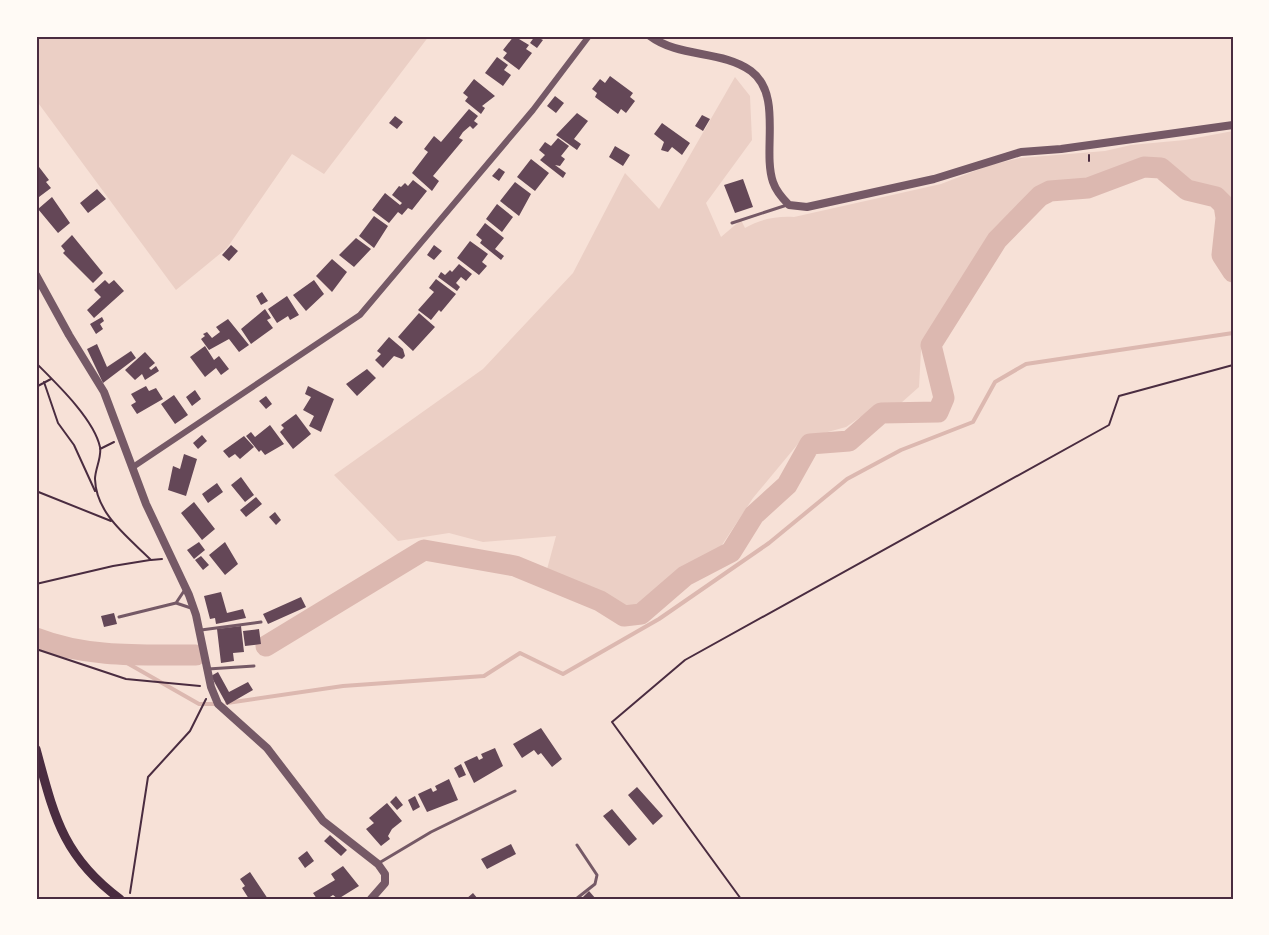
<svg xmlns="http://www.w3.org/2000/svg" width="1269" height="935" font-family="Barlow,sans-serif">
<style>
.green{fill:#ebcfc5}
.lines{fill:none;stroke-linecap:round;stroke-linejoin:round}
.stream{stroke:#dcb8b0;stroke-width:4}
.river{stroke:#dcb8b0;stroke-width:21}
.building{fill:#644757}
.path{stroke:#4a2c40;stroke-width:2}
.service{stroke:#755966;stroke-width:3}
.minor{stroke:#755966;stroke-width:6}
.tertiary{stroke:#755966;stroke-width:8}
.secondary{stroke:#4a2c40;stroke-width:9}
.neatline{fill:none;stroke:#4a2c40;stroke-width:2}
</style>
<rect width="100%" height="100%" fill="#f7e1d7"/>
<path class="green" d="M36 36H429L324 174 292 154 227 248 176 290 36 100Z
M735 77 750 96 752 140 706 203 721 237 741 220 745 228C761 219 776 216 794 217L941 184 990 165 1020 158 1105 151 1131 145 1185 140 1233 131V262L1228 251 1230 211 1224 199 1214 191 1189 185 1171 166 1153 157 1141 159 1120 171 1071 186 1046 188 1027 197 985 243 921 350 919 387 901 403 872 409 846 427 802 439 753 498 720 548 686 566 638 608 626 607 546 573 556 536 483 542 449 533 398 541 334 475 483 369 573 273 625 173 659 209Z"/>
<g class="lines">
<path class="stream" d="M113 655 199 704H216
M227 703 343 686 484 676 520 653 563 674 659 619 769 543 847 479 901 450 973 422 995 382 1026 364 1233 333"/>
<path class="river" d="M36 638C87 658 142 655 196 655
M266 646 424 550 515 566 600 601 624 616 641 614 685 576 731 552 754 515 787 485 810 444 849 441 881 413 938 412 944 398 931 345 997 240 1040 196 1050 191 1088 188 1144 167 1161 168 1187 190 1216 197 1224 205 1226 218 1222 255 1233 272"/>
</g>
<path class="building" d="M514 36 529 45 526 49 532 53 519 70 503 58 507 53 503 50Z
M535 36 543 40 537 48 530 43Z
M497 57 508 65 504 70 511 75 503 86 485 73Z
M610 76 633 93 630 97 635 101 626 113 621 109 618 114 595 97 597 93 592 89 600 79 605 83Z
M474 79 495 96 482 106 485 108 481 114 465 101 468 97 463 93Z
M555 96 564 103 556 113 547 106Z
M469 109 478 116 474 121 478 124 473 129 470 126 463 132 459 138 463 140 433 176 439 181 432 191 412 173 428 152 424 149 434 136 441 142Z
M577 113 588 121 574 139 581 144 577 150 556 135Z
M702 115 710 119 703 131 695 126Z
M395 116 403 122 397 129 389 123Z
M662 123 690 143 682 155 672 147 668 152 661 150 664 142 654 134Z
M558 138 569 146 561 156 565 159 560 166 555 165 566 173 563 178 540 160 545 155 539 150 545 142 551 146Z
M615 146 630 155 623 166 609 157Z
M531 159 549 173 535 191 517 177Z
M36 163 49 180 46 182 51 188 39 197 36 194Z
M499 168 505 172 499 181 492 176Z
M743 179 753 207 735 213 724 185Z
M413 180 427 191 412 210 408 208 402 215 398 212 389 223 372 210 385 193 400 205 402 203 392 195 399 186 401 187 405 183 408 186Z
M515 182 531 194 519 216 500 201Z
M97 189 106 199 88 213 80 203Z
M52 197 70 223 58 233 38 209Z
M497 204 513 217 502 232 486 219Z
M374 216 388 226 374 248 359 236Z
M485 223 504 238 495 249 504 256 501 260 480 243 482 240 476 235Z
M72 235 103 273 93 283 63 253 65 251 61 246Z
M356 238 371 249 354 267 339 255Z
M470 241 488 254 482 262 487 266 479 275 457 258Z
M231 245 238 251 229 261 222 255Z
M434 245 442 251 434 260 427 255Z
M332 259 347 272 332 292 316 276Z
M459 264 472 274 466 281 461 277 456 283 460 287 457 291 438 277 441 272 445 275 450 270 452 272Z
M436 279 456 294 441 312 439 310 431 320 418 310 434 292 429 288Z
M105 280 109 284 114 280 124 291 94 318 87 310 101 297 94 290Z
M314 280 324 294 306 311 293 295Z
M262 292 268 301 261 305 256 296Z
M287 296 299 315 290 320 288 316 277 323 268 309Z
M265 309 271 318 267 320 273 328 251 344 241 329Z
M419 313 435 327 413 351 398 337Z
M102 317 104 321 100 324 103 329 96 334 90 324Z
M228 319 249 345 239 352 229 339 209 350 201 339 205 336 203 334 207 332 212 338 220 332 216 327Z
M389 337 403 349 405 356 402 359 394 356 383 368 375 360 381 354 377 351Z
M97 344 107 367 131 351 136 358 103 383 87 349Z
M205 346 214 360 219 356 229 369 221 375 216 368 205 377 190 357Z
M145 352 155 363 149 368 151 370 156 366 159 371 145 380 142 374 135 380 125 370Z
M367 369 376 378 357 396 346 384Z
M146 386 149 391 156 388 163 399 137 414 131 405 136 402 131 394Z
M308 386 334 399 321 432 309 426 314 416 303 410 311 397 305 394Z
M195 390 201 399 192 406 186 397Z
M174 395 188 415 175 424 161 404Z
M266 396 272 404 266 409 259 401Z
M296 414 311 434 293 449 280 432 284 428 281 425Z
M270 425 284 444 265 455 261 450 259 452 246 436 251 432 255 437Z
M202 435 207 441 198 449 193 443Z
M244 436 254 447 240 459 235 454 229 458 223 451Z
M184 454 197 459 186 496 168 490 173 466 180 469Z
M241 477 254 495 245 502 231 485Z
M217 483 223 492 208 503 202 494Z
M256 497 262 504 246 517 240 510Z
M194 502 215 529 202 540 181 513Z
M275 512 281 520 276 525 269 517Z
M199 542 205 550 194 559 187 550Z
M225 542 238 564 225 575 209 555Z
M201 556 209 565 203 570 195 560Z
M221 592 227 613 243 609 246 618 216 624 215 618 210 619 204 596Z
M301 597 306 607 268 624 263 614Z
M114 613 117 624 104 627 101 616Z
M241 626 244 652 233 653 234 661 221 663 217 629Z
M259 629 261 644 245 646 243 631Z
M218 672 229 692 248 682 253 690 227 705 211 676Z
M541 728 562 759 552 767 541 753 538 755 534 750 522 758 513 744Z
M495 748 503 766 474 783 464 762 477 756 479 760 483 758 481 754Z
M461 764 466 775 459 778 454 768Z
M449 779 458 800 427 812 418 794 431 788 433 792 437 790 435 786Z
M637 787 663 816 653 825 628 795Z
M396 796 403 805 397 810 390 802Z
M415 796 420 807 413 811 408 800Z
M387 803 402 821 392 829 388 836 390 839 381 846 366 829 374 823 369 818Z
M612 809 637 839 629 846 603 816Z
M330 835 347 850 341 856 324 841Z
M511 844 516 854 487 869 481 859Z
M307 851 314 861 305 868 298 858Z
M343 866 359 886 338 899 333 895 327 899H317L313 893 335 880 331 874Z
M250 872 268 899H249L242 888 245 886 240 879Z
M589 891 596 899H581Z
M473 893 478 899H466Z"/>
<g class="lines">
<path class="path" d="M1089 161V155
M36 363C56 383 94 419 100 447 102 457 95 469 95 479 96 514 128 537 151 560L162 559
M44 382 58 423 74 445 95 491
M36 387 51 379
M100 449 114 442
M36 491 111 521
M36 584 113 566 150 560
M36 649 126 679 200 686
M130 893 148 777 190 731 206 699
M741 899 612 722 685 660 1109 425 1119 396 1233 365"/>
<path class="service" d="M732 223 787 205
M176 603 191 608
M119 617 176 603 184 591
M201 630 261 622
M208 669 254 666
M379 863 431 832 515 791
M576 899 595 884 597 875 577 845"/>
<path class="minor" d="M133 467 360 315 533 110 589 36"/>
<path class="tertiary" d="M650 36C679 58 722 50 751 71 783 95 762 150 773 182 776 191 782 198 789 205L807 207 934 179 1021 152 1061 149 1233 125
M36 275 69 335 104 392 146 504 189 595 196 615 211 687 218 704 267 748 323 821 378 864 385 874V883L371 899"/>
<path class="secondary" d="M36 749C54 815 62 856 120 899"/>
</g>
<rect width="1269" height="935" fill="none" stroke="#fffaf5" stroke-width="75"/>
<rect x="38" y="38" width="1194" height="860" class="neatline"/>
</svg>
